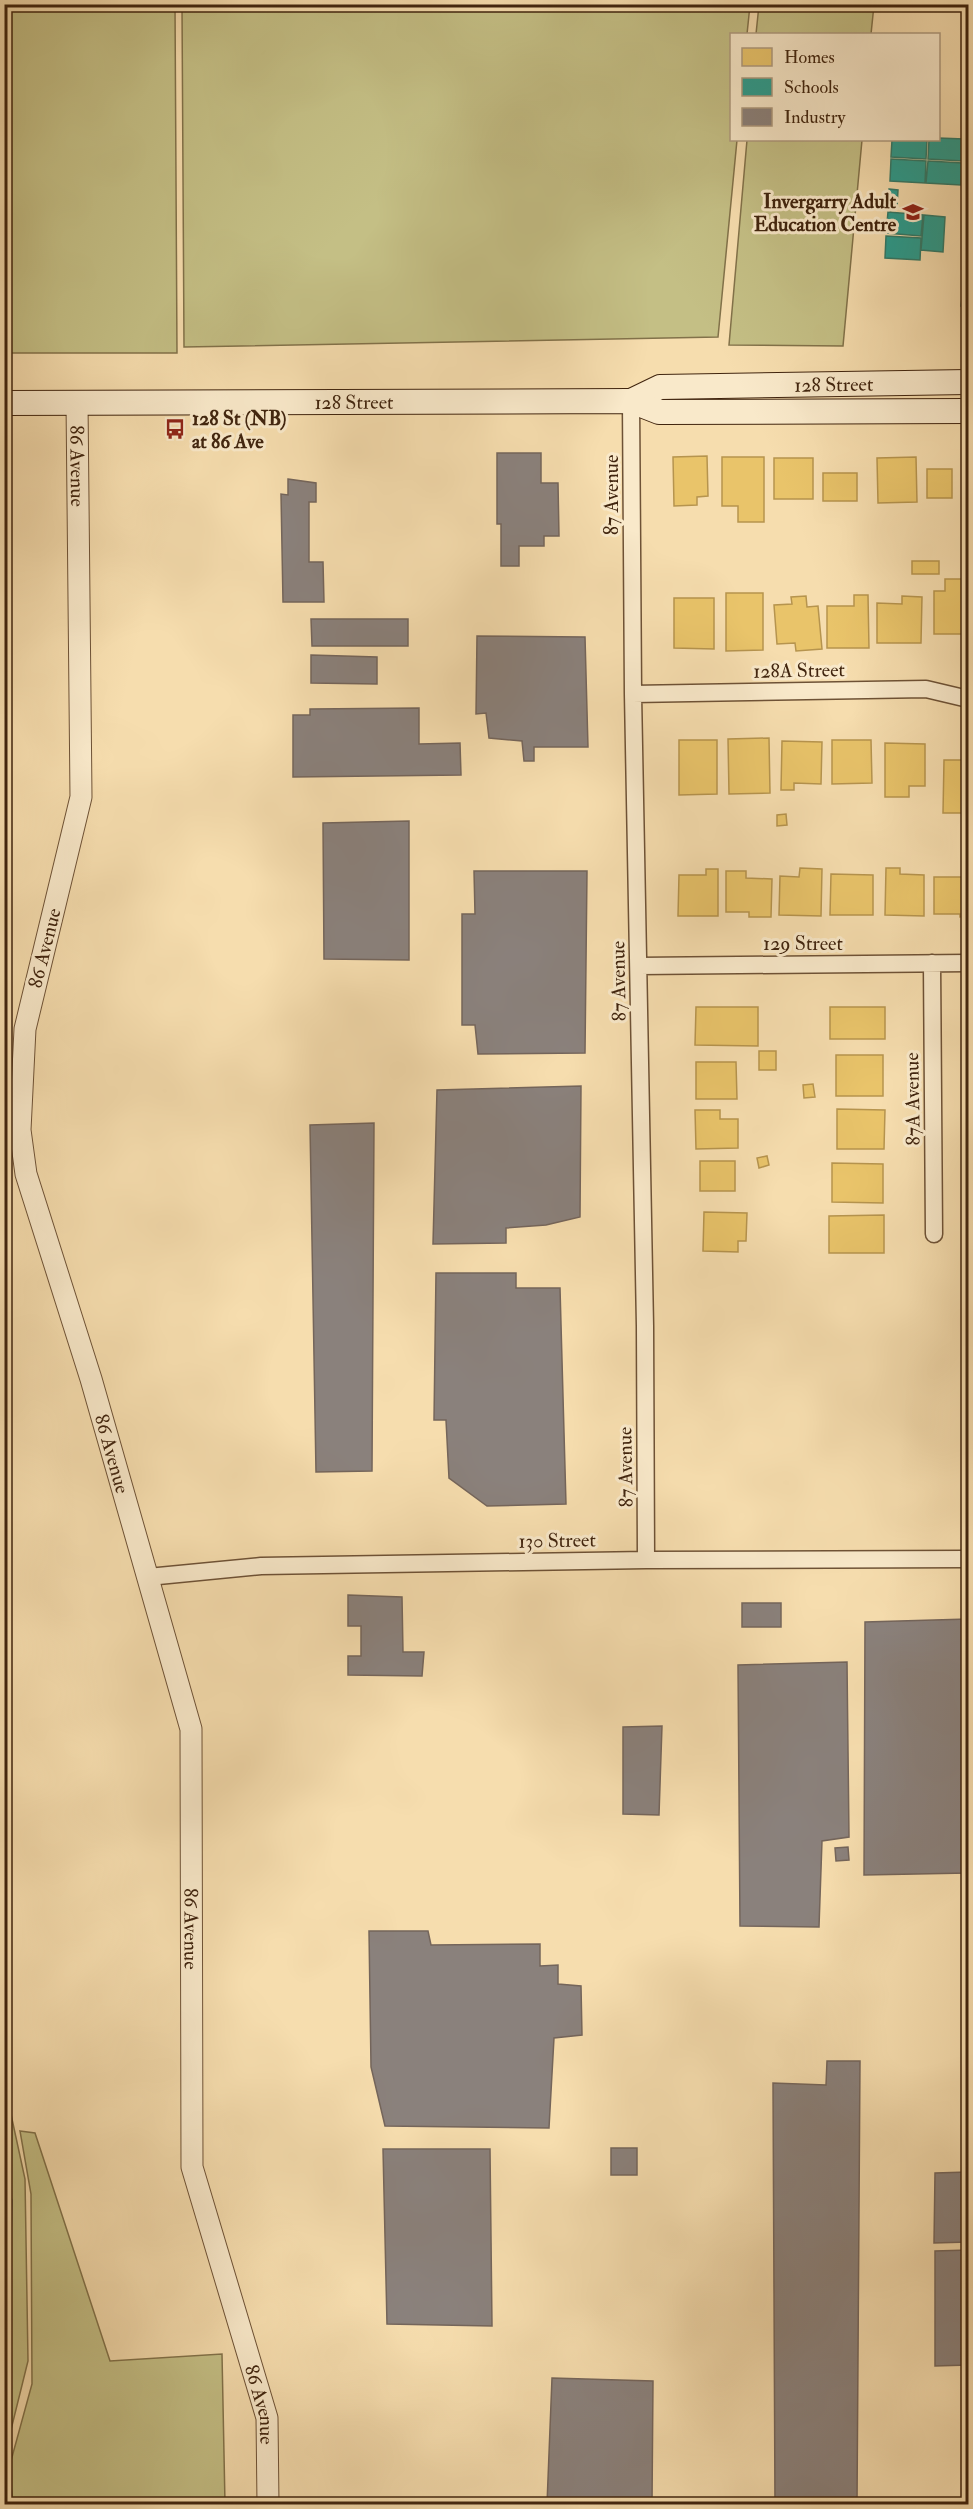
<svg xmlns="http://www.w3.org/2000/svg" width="973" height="2509" font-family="'IM FELL Double Pica',serif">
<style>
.green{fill:#c4bf85;stroke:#82724a;stroke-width:1.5}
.homes{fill:#e9c46a;stroke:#b6944e;stroke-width:1.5}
.schools{fill:#2a9d8f;stroke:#317968;stroke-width:1.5}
.industry{fill:#8a817c;stroke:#74655b;stroke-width:1.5}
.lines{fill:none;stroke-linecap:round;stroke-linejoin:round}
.stream{stroke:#7b7d73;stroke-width:6}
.minor-casing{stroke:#6e5236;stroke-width:19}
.tertiary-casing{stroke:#6e5236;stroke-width:23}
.secondary-casing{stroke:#40240e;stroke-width:26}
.minor{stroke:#f9e9ca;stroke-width:16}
.tertiary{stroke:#f9e9ca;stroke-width:21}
.secondary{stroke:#f9e9ca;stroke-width:24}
.labels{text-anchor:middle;stroke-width:6;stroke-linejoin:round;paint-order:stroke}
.poi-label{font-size:20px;font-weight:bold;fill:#40240e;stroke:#f9e9ca;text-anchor:end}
.street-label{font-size:20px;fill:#40240e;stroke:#f9e9ca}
</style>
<rect width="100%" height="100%" fill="#f6ddae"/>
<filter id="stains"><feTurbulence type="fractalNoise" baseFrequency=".00333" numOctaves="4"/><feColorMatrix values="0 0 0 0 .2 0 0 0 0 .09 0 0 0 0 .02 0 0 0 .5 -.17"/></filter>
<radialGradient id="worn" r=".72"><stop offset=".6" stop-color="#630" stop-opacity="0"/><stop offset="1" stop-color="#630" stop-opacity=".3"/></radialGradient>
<path class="green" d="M185 4 750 5 747 34H732V140H737L718 337 184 347 182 6Z
M4 5H175L177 353H5Z
M759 5H874L871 34H756Z
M747 140H862L843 346 729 345Z
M4 2082 25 2179 28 2361 5 2454Z
M20 2131 35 2133 110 2361 222 2354 225 2504H13L9 2468 32 2384 31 2194Z"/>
<path class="homes" d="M707 456 708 496 697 497V505L674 506 673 457Z
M722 457H764V522H738V506H722Z
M916 457 917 502 878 503 877 458Z
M774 458H813V499H774Z
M927 469H952V498H927Z
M823 473H857V501H823Z
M912 561H939V574H912Z
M945 579H968V634H934V591H945Z
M726 593H763V650L726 651Z
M854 595H868L869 648H827V606H854Z
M806 596 807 607 818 606 822 649 796 651 795 643 777 644 774 605 792 604 791 597Z
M902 596 922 597 921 643H877V603L902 604Z
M674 598H714V649L674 648Z
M769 738 770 793 729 794 728 739Z
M679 740H717V794L679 795Z
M832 740H871L872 783 832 784Z
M782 741 822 742 821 784 794 783V790H781Z
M885 743 925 744V786H909V797H885Z
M944 760H968V813H943Z
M786 814 787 825 777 826V815Z
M800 868 822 869 821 916 779 915 780 876 799 877Z
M886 868H900V874L924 875V916L885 915Z
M706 869H718V916H678L679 875H706Z
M726 871H746V878L772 879 771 917H749V912H726Z
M831 874 873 875V915H830Z
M934 877H968V916L960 917V914H934Z
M696 1007H758V1046L695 1045Z
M830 1007H885V1039H830Z
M759 1051H776V1070H759Z
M836 1055H883V1096H836Z
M696 1062H736L737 1099H696Z
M813 1084 815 1097 804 1098 803 1085Z
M837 1109 885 1110 884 1149H837Z
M695 1110H720V1119H738V1148L696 1149Z
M767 1156 769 1165 759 1168 757 1158Z
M700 1161H735V1191H700Z
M832 1163 883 1164V1203L832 1202Z
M704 1212 747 1213 746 1241H738V1252L703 1251Z
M884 1215V1253H829V1216Z"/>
<path class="schools" d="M938 138 964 139 963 161 928 159 929 140Z
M892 140H927L926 159 891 157Z
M891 159 926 161 925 183 890 181Z
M928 161 962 163 961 185 926 183Z
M889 189 898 190 897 206 888 205Z
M888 212 923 215 921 236 886 233Z
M924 215 945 217 943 252 921 250Z
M886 236 921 238 920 260 885 258Z
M965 271 968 272V307L961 306Z"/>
<path class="industry" d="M497 453H541V483H558L559 536H544V546H519V566H501V524H497Z
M288 479 316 483V502H309V562H323L324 602H283L281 494 288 495Z
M311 619H408V646H312Z
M477 636 585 637 588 747H534V761H524L522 741 489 738 486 713 476 714Z
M311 655 377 657V684L311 683Z
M419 708V744L460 743 461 775 293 777V715H310V709Z
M409 821V960L324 959 323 823Z
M474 871H587L585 1053 478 1054 475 1025H462V914H475Z
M581 1086 580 1217 546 1225 506 1228V1243L433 1244 437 1090Z
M374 1123 372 1471 316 1472 310 1125Z
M436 1273H516V1288H560L566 1504 487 1506 449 1478 446 1420H434Z
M348 1595 402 1597 403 1652H424L422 1676 348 1675V1656H361V1626H348Z
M742 1603H781V1627H742Z
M968 1619V1873L864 1875 865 1622Z
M847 1662 849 1837 822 1841 819 1927 740 1926 738 1665Z
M662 1726 659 1815 623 1814V1727Z
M848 1847 849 1860 836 1861 835 1848Z
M369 1931H428L431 1945 540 1944V1966L558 1965V1984L581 1986 582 2035 554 2038 549 2128 385 2126 371 2067Z
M827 2061H860L857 2504H775L773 2083 826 2085Z
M611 2148H637V2175H611Z
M383 2149H490L492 2326 387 2324Z
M968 2172V2242L934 2243 935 2173Z
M968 2250V2365L935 2366V2251Z
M552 2378 653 2381 652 2504H547Z"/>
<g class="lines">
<path class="stream" d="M4 2185 10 2201 4 2370
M4 2488 10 2504"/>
<g class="minor-casing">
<path id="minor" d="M631 401 633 694 645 1326 646 1560
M633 694 926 689 964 698
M932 963 934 1234
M639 966 968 963
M148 1577 261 1566 646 1560 968 1559"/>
</g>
<g class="tertiary-casing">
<g id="tertiary">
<path id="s1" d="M77 402 81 797 25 1029 20 1130 26 1174 91 1379 191 1729 192 2167 267 2418 268 2504"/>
</g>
</g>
<g class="secondary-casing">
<g id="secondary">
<path id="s2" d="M631 401 660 387 968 382"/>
<path id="s3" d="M4 403 631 401 659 412 968 411"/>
</g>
</g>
<use href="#minor" class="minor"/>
<use href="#tertiary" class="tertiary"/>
<use href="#secondary" class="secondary"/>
</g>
<defs>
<g id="school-bare" transform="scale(1.62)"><path d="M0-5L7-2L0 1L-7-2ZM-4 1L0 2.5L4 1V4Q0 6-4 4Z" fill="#8f2418" stroke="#f9e9ca" stroke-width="2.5" paint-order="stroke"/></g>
<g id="bus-bare" transform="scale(1.62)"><path d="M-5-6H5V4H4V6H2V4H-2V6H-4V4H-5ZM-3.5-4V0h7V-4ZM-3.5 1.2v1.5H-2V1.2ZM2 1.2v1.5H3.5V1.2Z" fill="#8f2418" stroke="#f9e9ca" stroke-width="2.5" paint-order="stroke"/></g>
</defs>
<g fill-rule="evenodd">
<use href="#school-bare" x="913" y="212"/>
<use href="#bus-bare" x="175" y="429"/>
</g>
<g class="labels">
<g class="poi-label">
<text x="896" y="208">Invergarry Adult<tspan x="896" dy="23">Education Centre</tspan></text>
<text x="192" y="425" text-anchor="start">128 St (NB)<tspan x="192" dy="23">at 86 Ave</tspan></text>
</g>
<g class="street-label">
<text dy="7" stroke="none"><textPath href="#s2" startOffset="206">128 Street</textPath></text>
<text dy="7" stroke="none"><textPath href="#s3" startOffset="350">128 Street</textPath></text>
<text dy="7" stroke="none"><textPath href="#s1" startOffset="64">86 Avenue</textPath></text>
<text transform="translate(611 495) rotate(-90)" y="7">87 Avenue</text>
<text transform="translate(799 670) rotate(-1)" y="7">128A Street</text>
<text x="803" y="950">129 Street</text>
<text transform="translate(44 948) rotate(-76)" y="7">86 Avenue</text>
<text transform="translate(618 981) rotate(-91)" y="7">87 Avenue</text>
<text transform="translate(912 1099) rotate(-91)" y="7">87A Avenue</text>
<text dy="7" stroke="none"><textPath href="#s1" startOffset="1072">86 Avenue</textPath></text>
<text transform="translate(625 1467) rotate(-91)" y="7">87 Avenue</text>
<text transform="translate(557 1540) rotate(-1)" y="7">130 Street</text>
<text dy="7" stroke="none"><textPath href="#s1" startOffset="1558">86 Avenue</textPath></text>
<text dy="7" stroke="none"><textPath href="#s1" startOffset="2044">86 Avenue</textPath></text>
</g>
</g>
<rect width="973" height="2509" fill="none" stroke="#f6ddae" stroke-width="24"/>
<rect x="6" y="6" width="961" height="2497" fill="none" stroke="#40240e" stroke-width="3"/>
<rect x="12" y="12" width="949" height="2485" fill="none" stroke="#40240e" stroke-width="1.5"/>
<rect x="730" y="33" width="210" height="108" fill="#f9e9ca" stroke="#af9a7f" stroke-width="1.5"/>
<rect x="742" y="48" width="30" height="18" fill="#e9c46a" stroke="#af9a7f" stroke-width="1.5"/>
<text x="784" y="63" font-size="18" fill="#40240e">Homes</text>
<rect x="742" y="78" width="30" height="18" fill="#2a9d8f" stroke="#af9a7f" stroke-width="1.5"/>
<text x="784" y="93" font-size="18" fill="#40240e">Schools</text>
<rect x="742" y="108" width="30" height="18" fill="#8a817c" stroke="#af9a7f" stroke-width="1.5"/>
<text x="784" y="123" font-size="18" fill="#40240e">Industry</text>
<rect width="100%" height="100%" filter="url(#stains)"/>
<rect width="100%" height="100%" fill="url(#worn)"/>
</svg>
